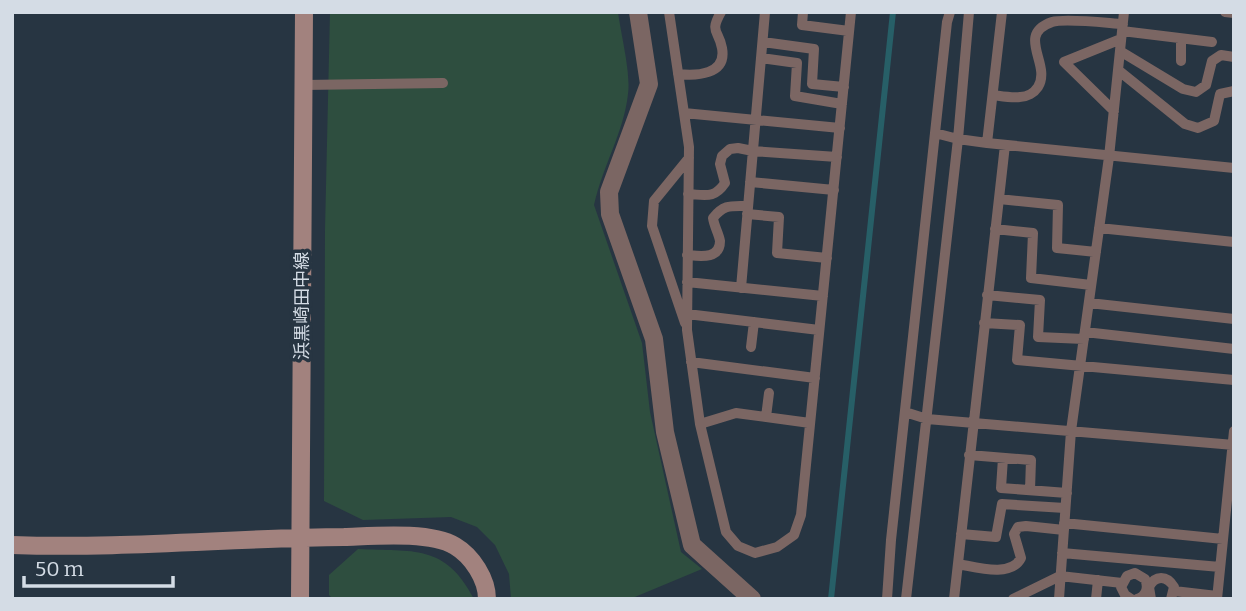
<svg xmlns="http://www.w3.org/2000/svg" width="1246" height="611" font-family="Bitter,'Noto Sans JP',serif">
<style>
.green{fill:#2e4e3f}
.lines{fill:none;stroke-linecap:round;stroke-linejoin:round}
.stream{stroke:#275f67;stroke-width:6}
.lane{stroke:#7b6663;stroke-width:10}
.street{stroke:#7b6663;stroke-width:18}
.secondary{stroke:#a2827e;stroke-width:18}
.labels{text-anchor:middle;stroke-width:7;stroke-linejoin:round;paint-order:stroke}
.street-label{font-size:18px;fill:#d4dce5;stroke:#273542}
</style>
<rect width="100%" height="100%" fill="#273542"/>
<path class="green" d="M330 12H618C621 35 631 73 628 94 624 132 602 167 594 205L642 343 650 412 681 552 702 569 630 599H511L509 574 495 545 477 527 451 517 363 520 324 501 325 230Z
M358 549C413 552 445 543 474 599H333L329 595V575Z"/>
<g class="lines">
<path class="stream" d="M831 599 893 12"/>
<path class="lane" d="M669 12 689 147 687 330 700 424 726 532 738 546 755 553 777 547 794 535 801 515 851 12
M803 12 802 25 849 31
M1225 12 1234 13
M1122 31 1212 42
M1181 39V61
M763 42 814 49 812 84 844 87
M1120 51 1183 89 1196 92 1206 85 1212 61 1221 55 1234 57
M761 58 797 63 795 96 842 104
M1118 70 1185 124 1198 128 1214 121 1220 94 1234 91
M678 74C696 76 727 75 722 48 719 30 709 33 721 12
M304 85 443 83
M993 95C1001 96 1011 98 1020 97 1027 97 1034 93 1038 87 1052 64 1015 35 1052 22 1065 18 1107 23 1123 24
M1114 111 1064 62 1121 39
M684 113 840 128
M935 133 958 139 987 143 1234 168
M987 143 1002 12
M750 182 834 190
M688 194C706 195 714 199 725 183L720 164 722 156 730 149 738 148 753 151 837 157
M999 199 1058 205 1057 248 1096 252
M747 214 779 217 777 253 827 258
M1099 228 1234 242
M995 229 1033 233 1031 278 1091 285
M687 255C699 256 720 260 720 241 719 234 714 226 713 218 724 204 731 206 748 206
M687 282 823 296
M741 288 765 12
M987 295 1040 300 1038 337 1084 339
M1089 303 1234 319
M687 314 819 330
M685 323 652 226 654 201 689 158
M984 323 1020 325 1017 360 1234 380
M1085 332 1234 349
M751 347 754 322
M691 362 815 378
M905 412 927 419 1234 445
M766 417 769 393
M700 424 736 413 810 423
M969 455 1031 460 1030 490
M1003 458 1001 488 1067 493
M1064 523 1223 539
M961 534 996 537 1002 504 1065 508
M1062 553 1220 567
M958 564C976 567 1011 578 1021 558L1014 534 1018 527 1026 526 1064 530
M1174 591 1217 596
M887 599 891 540 947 22 950 12
M906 599 958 139 969 12
M954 599 1005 145
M1013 599 1060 576 1122 583
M1059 599 1071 431 1109 157 1124 12
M1096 599 1098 580
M1131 599 1125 595 1121 587 1127 576 1135 573 1145 579C1149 588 1146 596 1137 599
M1151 599 1149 587C1155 575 1167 575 1174 587L1171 599
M1217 599 1234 431"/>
<path class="street" d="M638 12 649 84 609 192 610 214 654 339 665 432 692 545 752 599"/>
<path class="secondary" d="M12 545C123 549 234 538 344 537 374 536 430 531 455 546 472 556 487 579 487 599
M300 599 304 12"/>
</g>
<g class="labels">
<g class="street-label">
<text transform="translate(302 306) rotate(-90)" y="6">浜黒崎田中線</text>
</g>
</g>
<rect width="1246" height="611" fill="none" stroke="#d4dce5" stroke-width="28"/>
<path d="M24 576v10h149v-10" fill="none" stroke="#d4dce5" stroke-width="3.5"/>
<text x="35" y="576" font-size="21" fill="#d4dce5" stroke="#273542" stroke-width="5" paint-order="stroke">50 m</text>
</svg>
